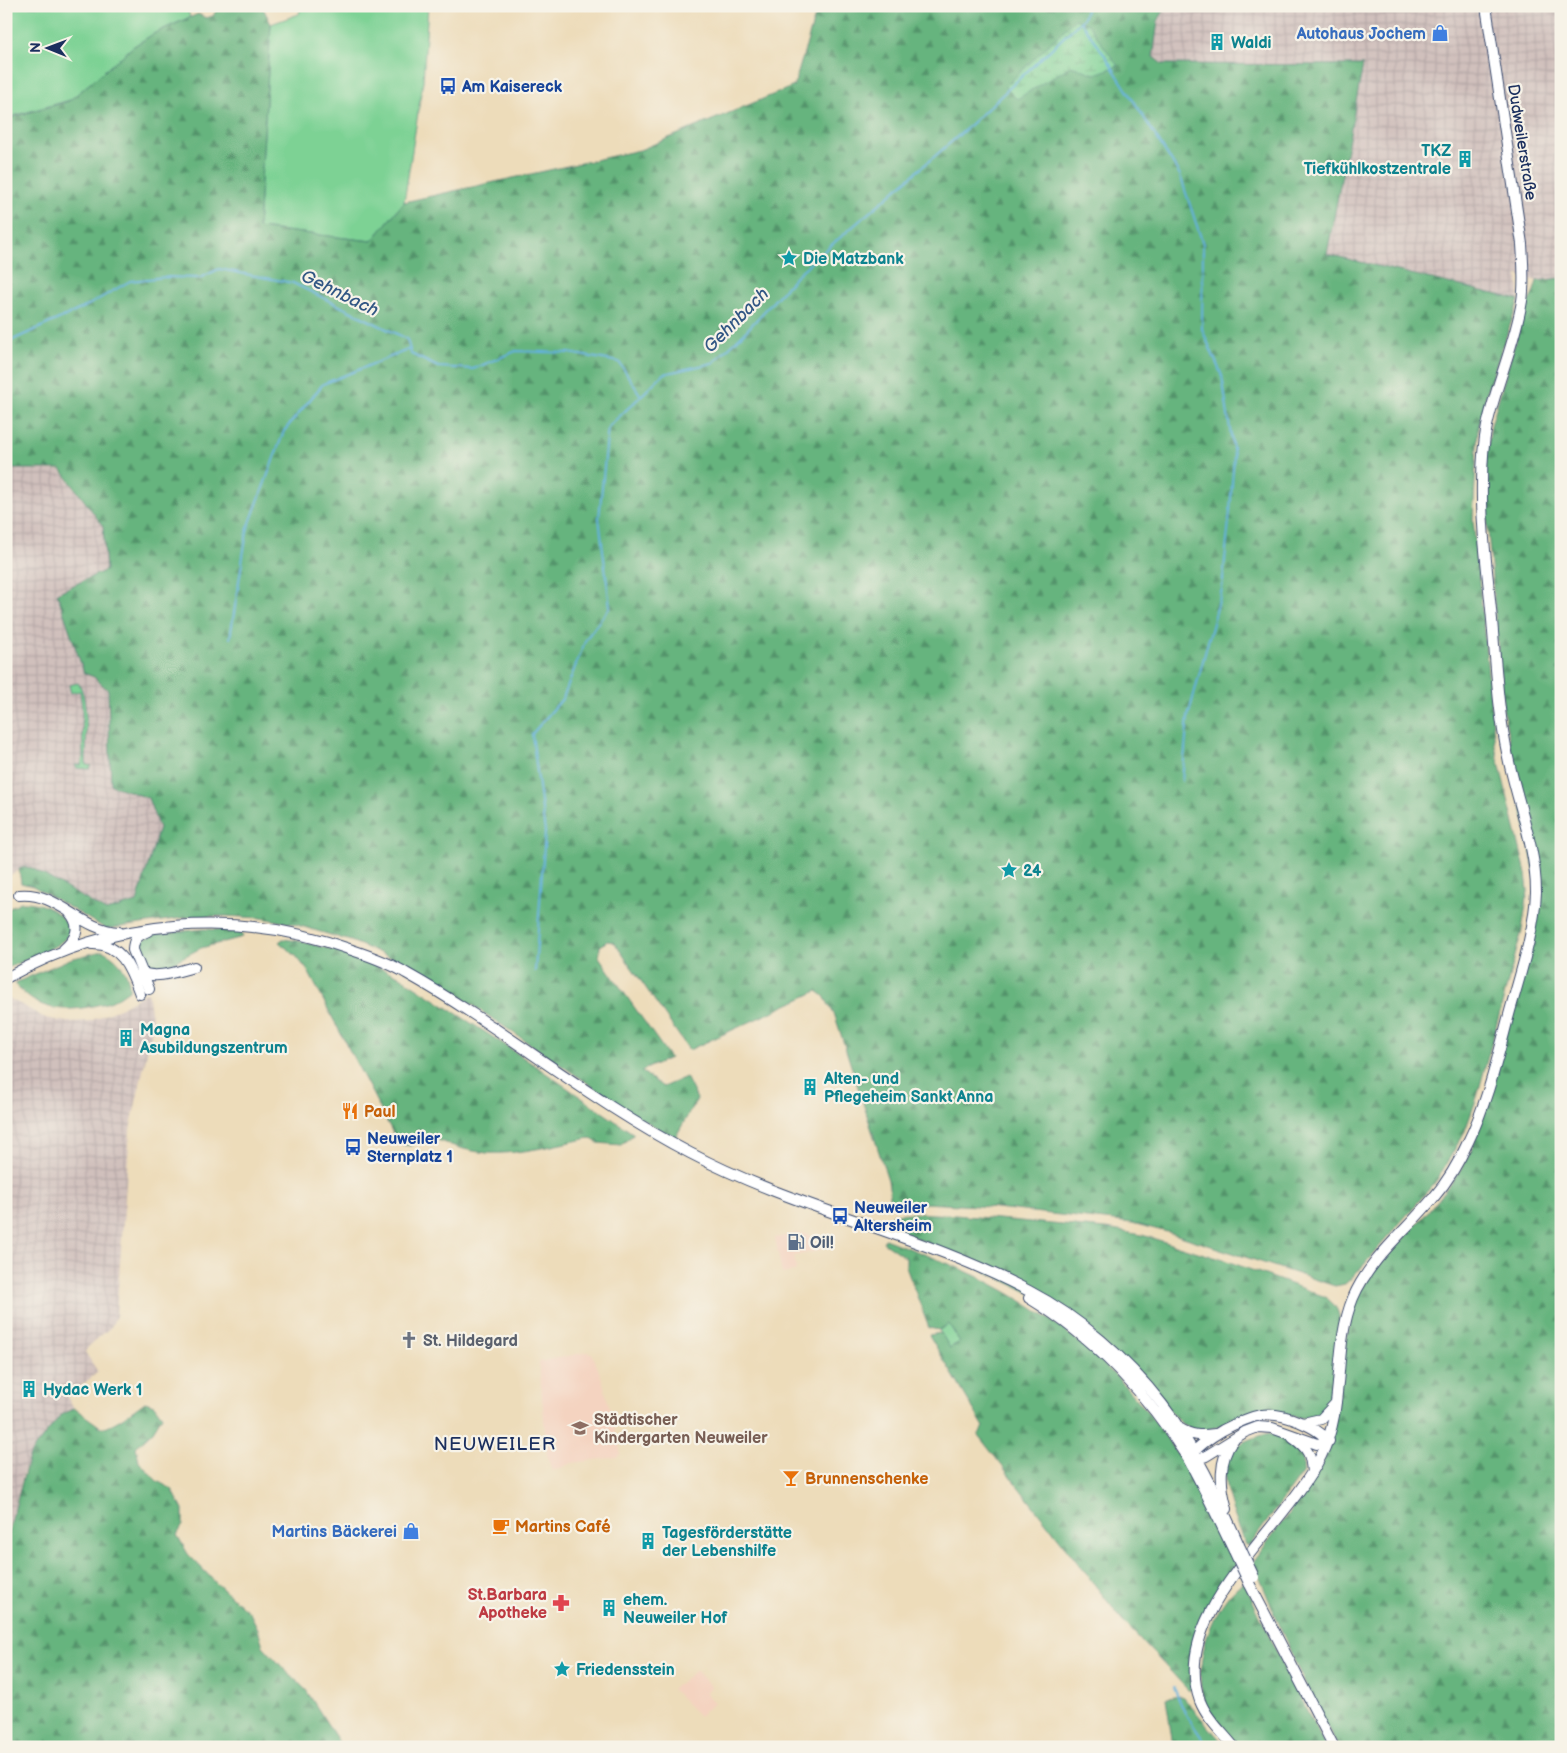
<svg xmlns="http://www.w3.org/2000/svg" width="1567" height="1753" font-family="'Balsamiq Sans',sans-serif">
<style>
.built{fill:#f4d3c0}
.industrial{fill:url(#industrial-grid)}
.green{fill:#7dd294;stroke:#4c8079}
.forest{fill:url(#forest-firs);stroke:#40726e}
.wetland{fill:url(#wetland-marsh);stroke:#4c8079}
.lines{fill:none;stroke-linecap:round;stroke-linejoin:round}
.stream{stroke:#63b1dd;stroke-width:2}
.major-casing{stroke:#3a496c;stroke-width:12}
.major{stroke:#fff;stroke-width:10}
.major-bridge-casing{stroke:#3a496c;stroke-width:12;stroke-linecap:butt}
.major-bridge{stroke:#fff;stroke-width:10}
.labels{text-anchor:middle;stroke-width:4.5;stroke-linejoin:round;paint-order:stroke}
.shop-label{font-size:16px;font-weight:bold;fill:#366cbe;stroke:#f7f3e8;text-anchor:end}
.culture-label{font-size:16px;font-weight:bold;fill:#0d838f;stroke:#f7f3e8;text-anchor:start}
.transit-label{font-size:16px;font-weight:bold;fill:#164399;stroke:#f7f3e8;text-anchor:start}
.street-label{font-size:16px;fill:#1b2f5e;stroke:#f7f3e8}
.food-label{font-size:16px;font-weight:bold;fill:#c56008;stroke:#f7f3e8;text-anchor:start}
.service-label{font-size:16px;font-weight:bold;fill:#4e5e75;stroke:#f7f3e8;text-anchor:start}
.worship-label{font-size:16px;font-weight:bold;fill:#5b616d;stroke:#f7f3e8;text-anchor:start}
.education-label{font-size:16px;font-weight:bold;fill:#785e54;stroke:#f7f3e8;text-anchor:start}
.health-label{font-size:16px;font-weight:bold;fill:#be3a42;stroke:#f7f3e8;text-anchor:end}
.water-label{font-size:18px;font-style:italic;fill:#315684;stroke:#f7f3e8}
.quarter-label{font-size:19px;letter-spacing:1px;fill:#1b2f5e;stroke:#f7f3e8}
</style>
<defs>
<pattern id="industrial-grid" width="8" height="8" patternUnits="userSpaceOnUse" patternTransform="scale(1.25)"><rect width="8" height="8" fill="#d0c0bc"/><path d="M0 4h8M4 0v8" fill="none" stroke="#b2a5a4"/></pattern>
<pattern id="forest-firs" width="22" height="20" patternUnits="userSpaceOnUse" patternTransform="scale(1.25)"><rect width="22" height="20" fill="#66b47e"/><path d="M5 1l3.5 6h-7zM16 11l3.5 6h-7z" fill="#53936a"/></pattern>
<pattern id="wetland-marsh" width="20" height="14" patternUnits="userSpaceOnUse" patternTransform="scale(1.25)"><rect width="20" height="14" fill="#7dd294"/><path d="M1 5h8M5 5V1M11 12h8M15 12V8" fill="none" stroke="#66ab7c"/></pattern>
</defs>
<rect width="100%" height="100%" fill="#f7f3e8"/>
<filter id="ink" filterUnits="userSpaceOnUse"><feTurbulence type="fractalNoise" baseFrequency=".02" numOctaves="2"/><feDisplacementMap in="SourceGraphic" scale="10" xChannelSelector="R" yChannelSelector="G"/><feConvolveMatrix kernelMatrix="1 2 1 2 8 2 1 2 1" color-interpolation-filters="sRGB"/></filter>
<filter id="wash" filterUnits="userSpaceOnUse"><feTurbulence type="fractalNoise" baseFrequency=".0096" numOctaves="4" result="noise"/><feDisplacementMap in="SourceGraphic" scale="20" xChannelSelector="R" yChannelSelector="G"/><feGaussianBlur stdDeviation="1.12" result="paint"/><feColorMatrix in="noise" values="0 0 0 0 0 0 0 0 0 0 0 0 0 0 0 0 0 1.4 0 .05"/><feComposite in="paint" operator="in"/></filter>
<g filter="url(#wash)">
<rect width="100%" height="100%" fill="#eddcba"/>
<path class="built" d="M798 1233 809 1234 821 1250 794 1256 796 1271 782 1274 775 1238Z
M587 1352 592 1353 602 1379 620 1448V1454L617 1457 572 1463 553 1471 551 1468 547 1454 539 1362Z
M696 1670 711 1687 706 1693 714 1703 699 1716 672 1689Z"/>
<path class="industrial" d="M1166 6H1561V278L1537 281 1518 275 1519 300 1327 254 1363 65 1162 64 1153 57 1158 21Z
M6 469 61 470 103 526 106 570 57 593 94 677 108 690 111 785 148 798 159 828 137 902 106 911 32 868 25 867 6 877Z
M148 992 153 1025 130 1130 116 1316 111 1327 89 1346 85 1352 98 1372 67 1397 74 1408 60 1416 32 1451 24 1471 6 1542V999L9 998 45 1018 67 1022 90 1021 116 1010Z"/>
<path class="green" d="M6 6H187L190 17 155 33 134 46 70 100 6 118Z
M301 6H428L423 81 404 202 372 241 258 228 271 24 299 14Z
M78 683C89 695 86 747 86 765L92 766 89 769 77 768 75 765H81L83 757 82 708 80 691 71 693 69 685Z
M949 1324 960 1342 949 1348 939 1330Z"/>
<path class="forest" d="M219 6H262L271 24 258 228 372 241 404 202 640 150 794 86 818 6H1166L1158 21 1153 57 1162 64 1363 65 1327 254 1519 300 1488 388 1478 427 1473 519 1495 746 1526 873 1528 891 1522 930 1477 1097 1465 1131 1437 1180 1356 1274 1345 1284 1335 1286 1171 1233 1132 1223 978 1206 924 1203 890 1205V1194L888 1180 835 1016 824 996 817 991 689 1050 614 942 607 941 600 946 599 957 670 1058 641 1071 663 1087 686 1077 697 1099 675 1138 633 1114 440 983 409 966 378 952 351 941 294 924 261 918 226 916 189 917 106 929 33 886 21 883 19 869 25 867 32 868 106 911 137 902 159 828 148 798 111 785 108 690 94 677 84 673 57 593 106 570 103 526 61 469H6V119L69 101 134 46 155 33 198 14 206 18 213 16Z
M1561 278V1747H1339C1303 1689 1280 1625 1253 1562L1318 1473 1329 1448 1347 1334 1356 1298 1373 1272 1433 1206 1454 1180 1470 1154 1484 1115 1540 901 1503 708 1486 506V460L1491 425 1525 309 1533 294 1537 281Z
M21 902C41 901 63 912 71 931 65 947 22 960 6 969V912L11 907Z
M204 929 239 931 243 937 201 948 168 965 147 973 136 948 138 942 156 934Z
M283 939 299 941 342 952 397 975 508 1047 634 1134 621 1145 598 1143 590 1138C557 1144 521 1155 487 1153 478 1152 466 1150 457 1147 441 1142 426 1131 411 1146L403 1145 395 1137 308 971 296 956 279 942Z
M102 951C116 955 131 974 129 990 123 994 118 998 112 1001 107 1003 102 1004 97 1005 65 1013 35 1011 15 983L70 959Z
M911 1213 955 1215 1106 1229 1142 1235 1224 1260 1323 1296C1331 1301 1337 1306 1339 1316 1342 1329 1337 1348 1335 1362 1334 1371 1335 1380 1333 1389 1332 1395 1328 1409 1323 1413 1303 1427 1278 1407 1256 1411 1229 1415 1209 1443 1181 1423L1069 1312 925 1242 888 1226 884 1221 893 1214Z
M885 1239C920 1253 956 1265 990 1283 1051 1315 1106 1359 1149 1414 1173 1444 1193 1479 1211 1513 1219 1530 1229 1547 1236 1564 1208 1606 1184 1633 1192 1687L1189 1691 1123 1621 978 1435 984 1427 929 1335 941 1333 950 1348 960 1342 949 1324 939 1330 929 1328 906 1267V1258L883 1242Z
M145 1402 154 1405 162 1416 153 1431 136 1447 139 1462 157 1481 172 1489 183 1510V1525L177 1535 188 1554 217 1584 250 1613 258 1629 263 1646 283 1668 306 1690 342 1747H6V1542L28 1460 32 1451 60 1416 74 1408 102 1428C118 1423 131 1412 145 1402Z
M1270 1433C1289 1437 1309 1453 1302 1473L1250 1545H1246C1238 1524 1213 1471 1231 1451 1240 1442 1258 1436 1270 1433Z
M1244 1582 1288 1676 1326 1747H1239C1229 1734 1215 1721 1207 1707 1188 1674 1212 1601 1244 1582Z
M1182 1696 1221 1741 1225 1747H1173L1166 1698Z"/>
<path class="wetland" d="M1075 19 1088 24 1118 66 1095 74 1071 66 1017 99 1005 87Z"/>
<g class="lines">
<path class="stream" d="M1081 22 1106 57 1180 175 1203 244 1202 329 1222 376 1234 455 1230 511 1222 589 1188 717 1182 781
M6 343 85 307 130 281 165 277 200 278 219 269 293 283 407 339 411 354 438 367 473 369 516 351 569 353 619 362 641 396 663 374 713 363 747 330 800 272 957 137 1081 21 1084 17 1087 6
M230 638 247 531 284 431 323 384 410 349
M535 971 545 832 532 734 563 698 586 639 610 607 599 518 608 427 641 396
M1174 1688 1185 1713 1208 1747"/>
</g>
</g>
<g filter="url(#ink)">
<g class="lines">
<g class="major-casing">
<path id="major" d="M19 895C58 891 80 930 119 932
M148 931C138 935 133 939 133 950L149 989
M92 944C122 943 131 970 140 994
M64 949C76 939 82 927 70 913
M141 972C156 980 178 971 194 967
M6 978C114 918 236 908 352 950 370 956 390 963 406 973 504 1028 590 1101 690 1153 798 1210 921 1234 1029 1291 1079 1317 1127 1359 1162 1404 1194 1445 1218 1498 1239 1545
M1029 1298C1093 1337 1149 1395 1188 1459 1205 1489 1219 1521 1234 1551
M1303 1423 1321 1419 1336 1403
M1179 1428C1191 1436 1201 1436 1215 1434
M1293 1438C1309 1449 1311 1455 1312 1473
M1190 1456C1199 1445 1211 1437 1223 1430 1252 1415 1268 1408 1300 1422 1311 1427 1320 1431 1329 1441
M1192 1461 1206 1456 1245 1432 1258 1427 1272 1428 1317 1444 1329 1441
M1227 1509C1220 1485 1218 1461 1233 1440
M1249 1583 1334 1747
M1234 1747C1223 1733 1207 1719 1200 1701 1168 1613 1286 1528 1321 1456 1346 1407 1332 1349 1353 1298 1370 1258 1407 1230 1434 1197 1448 1181 1459 1162 1468 1142 1488 1101 1498 1055 1510 1011 1520 975 1535 929 1536 892 1536 846 1517 802 1508 757 1498 712 1496 666 1492 620 1488 575 1481 529 1482 483 1482 464 1483 444 1487 426 1496 384 1515 344 1522 301 1525 282 1523 263 1522 244L1486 6"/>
</g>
<use href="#major" class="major"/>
<g class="major-bridge-casing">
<path id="major-bridge" d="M1239 1545 1254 1577
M1234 1551 1249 1583"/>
</g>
<use href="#major-bridge" class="major-bridge"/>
</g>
</g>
<defs>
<g id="shop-bare" transform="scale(1.35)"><path d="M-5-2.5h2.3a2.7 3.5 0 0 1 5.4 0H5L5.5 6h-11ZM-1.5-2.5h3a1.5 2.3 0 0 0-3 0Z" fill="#3f7fe0" stroke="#f7f3e8" stroke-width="2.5" paint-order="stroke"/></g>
<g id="building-bare" transform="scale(1.35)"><path d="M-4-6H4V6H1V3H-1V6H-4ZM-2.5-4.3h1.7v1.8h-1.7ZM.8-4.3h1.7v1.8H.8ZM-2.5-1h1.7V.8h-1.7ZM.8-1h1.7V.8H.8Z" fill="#0f9aa8" stroke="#f7f3e8" stroke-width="2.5" paint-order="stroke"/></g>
<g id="bus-bare" transform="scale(1.35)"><path d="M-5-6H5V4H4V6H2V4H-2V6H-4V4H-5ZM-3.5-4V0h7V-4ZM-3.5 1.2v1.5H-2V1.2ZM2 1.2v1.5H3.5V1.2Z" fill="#1a4fb4" stroke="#f7f3e8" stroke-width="2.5" paint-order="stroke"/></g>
<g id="sight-bare" transform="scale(1.35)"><path d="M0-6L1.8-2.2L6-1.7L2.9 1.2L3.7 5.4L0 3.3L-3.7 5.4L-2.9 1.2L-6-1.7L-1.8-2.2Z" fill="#0f9aa8" stroke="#f7f3e8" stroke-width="2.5" paint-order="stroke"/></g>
<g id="restaurant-bare" transform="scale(1.35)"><path d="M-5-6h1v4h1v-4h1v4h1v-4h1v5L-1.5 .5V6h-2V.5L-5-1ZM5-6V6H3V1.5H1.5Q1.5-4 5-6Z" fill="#e8710a" stroke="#f7f3e8" stroke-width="2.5" paint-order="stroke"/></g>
<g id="fuel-bare" transform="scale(1.35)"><path d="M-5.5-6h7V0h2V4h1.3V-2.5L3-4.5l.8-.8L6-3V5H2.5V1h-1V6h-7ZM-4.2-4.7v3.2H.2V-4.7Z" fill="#5c6f8a" stroke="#f7f3e8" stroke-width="2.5" paint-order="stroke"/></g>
<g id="church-bare" transform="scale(1.35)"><path d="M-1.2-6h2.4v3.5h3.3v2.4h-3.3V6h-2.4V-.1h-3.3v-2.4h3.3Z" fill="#6b7280" stroke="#f7f3e8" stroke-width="2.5" paint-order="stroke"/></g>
<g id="school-bare" transform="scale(1.35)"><path d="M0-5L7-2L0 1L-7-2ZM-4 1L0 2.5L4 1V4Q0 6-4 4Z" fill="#8d6e63" stroke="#f7f3e8" stroke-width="2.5" paint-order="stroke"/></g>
<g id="bar-bare" transform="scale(1.35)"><path d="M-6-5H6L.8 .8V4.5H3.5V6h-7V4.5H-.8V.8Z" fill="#e8710a" stroke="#f7f3e8" stroke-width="2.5" paint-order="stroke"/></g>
<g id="cafe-bare" transform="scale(1.35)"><path d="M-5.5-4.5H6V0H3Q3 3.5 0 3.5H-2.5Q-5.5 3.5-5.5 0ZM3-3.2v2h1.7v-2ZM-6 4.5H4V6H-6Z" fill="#e8710a" stroke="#f7f3e8" stroke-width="2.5" paint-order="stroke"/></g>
<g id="pharmacy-bare" transform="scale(1.35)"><path d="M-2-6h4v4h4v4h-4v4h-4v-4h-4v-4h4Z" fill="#e0444e" stroke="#f7f3e8" stroke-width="2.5" paint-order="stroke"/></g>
</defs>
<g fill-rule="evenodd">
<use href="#shop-bare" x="1440" y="33"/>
<use href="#building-bare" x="1217" y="42"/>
<use href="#bus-bare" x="448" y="86"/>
<use href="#building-bare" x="1465" y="159"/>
<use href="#sight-bare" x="789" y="258"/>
<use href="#sight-bare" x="1009" y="870"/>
<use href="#building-bare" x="126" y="1038"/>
<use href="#building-bare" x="810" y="1087"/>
<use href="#restaurant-bare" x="350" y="1111"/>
<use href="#bus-bare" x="353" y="1147"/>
<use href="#bus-bare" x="840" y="1216"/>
<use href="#fuel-bare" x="796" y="1242"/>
<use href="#church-bare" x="409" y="1340"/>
<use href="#building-bare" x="29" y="1389"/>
<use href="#school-bare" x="580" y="1428"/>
<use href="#bar-bare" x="791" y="1478"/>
<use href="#cafe-bare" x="501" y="1526"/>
<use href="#shop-bare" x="411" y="1531"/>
<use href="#building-bare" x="648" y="1541"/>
<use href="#pharmacy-bare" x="561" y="1603"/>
<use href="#building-bare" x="609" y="1608"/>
<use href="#sight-bare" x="562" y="1669"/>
</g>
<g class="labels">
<g class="shop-label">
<text x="1426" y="39">Autohaus Jochem</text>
<text x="397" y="1537">Martins Bäckerei</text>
</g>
<g class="culture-label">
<text x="1231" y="48">Waldi</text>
<text x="1451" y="156" text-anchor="end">TKZ<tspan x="1451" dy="18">Tiefkühlkostzentrale</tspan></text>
<text x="803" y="264">Die Matzbank</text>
<text x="1023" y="876">24</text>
<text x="140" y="1035">Magna<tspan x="140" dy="18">Asubildungszentrum</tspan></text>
<text x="824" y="1084">Alten- und<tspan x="824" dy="18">Pflegeheim Sankt Anna</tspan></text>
<text x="43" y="1395">Hydac Werk 1</text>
<text x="662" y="1538">Tagesförderstätte<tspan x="662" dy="18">der Lebenshilfe</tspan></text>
<text x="623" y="1605">ehem.<tspan x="623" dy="18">Neuweiler Hof</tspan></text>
<text x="576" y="1675">Friedensstein</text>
</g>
<g class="transit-label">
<text x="462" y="92">Am Kaisereck</text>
<text x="367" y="1144">Neuweiler<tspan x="367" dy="18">Sternplatz 1</tspan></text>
<text x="854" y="1213">Neuweiler<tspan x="854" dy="18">Altersheim</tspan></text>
</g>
<g class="street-label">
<text transform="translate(1523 142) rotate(81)" y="6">Dudweilerstraße</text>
</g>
<g class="food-label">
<text x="364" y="1117">Paul</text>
<text x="805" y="1484">Brunnenschenke</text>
<text x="515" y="1532">Martins Café</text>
</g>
<g class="service-label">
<text x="810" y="1248">Oil!</text>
</g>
<g class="worship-label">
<text x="423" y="1346">St. Hildegard</text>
</g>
<g class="education-label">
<text x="594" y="1425">Städtischer<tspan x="594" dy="18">Kindergarten Neuweiler</tspan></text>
</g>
<g class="health-label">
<text x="547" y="1600">St.Barbara<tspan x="547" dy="18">Apotheke</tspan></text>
</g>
<g class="water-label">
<text transform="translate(340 293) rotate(26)" y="6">Gehnbach</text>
<text transform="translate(736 320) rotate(-45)" y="6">Gehnbach</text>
</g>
<g class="quarter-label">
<text x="495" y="1450">NEUWEILER</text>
</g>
</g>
<rect width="1567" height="1753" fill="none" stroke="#f7f3e8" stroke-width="25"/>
<g transform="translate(48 48) rotate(271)" stroke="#f7f3e8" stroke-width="4" paint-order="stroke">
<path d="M0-4L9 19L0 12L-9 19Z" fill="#1b2f5e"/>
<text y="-8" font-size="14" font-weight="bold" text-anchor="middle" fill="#1b2f5e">N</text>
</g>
</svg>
